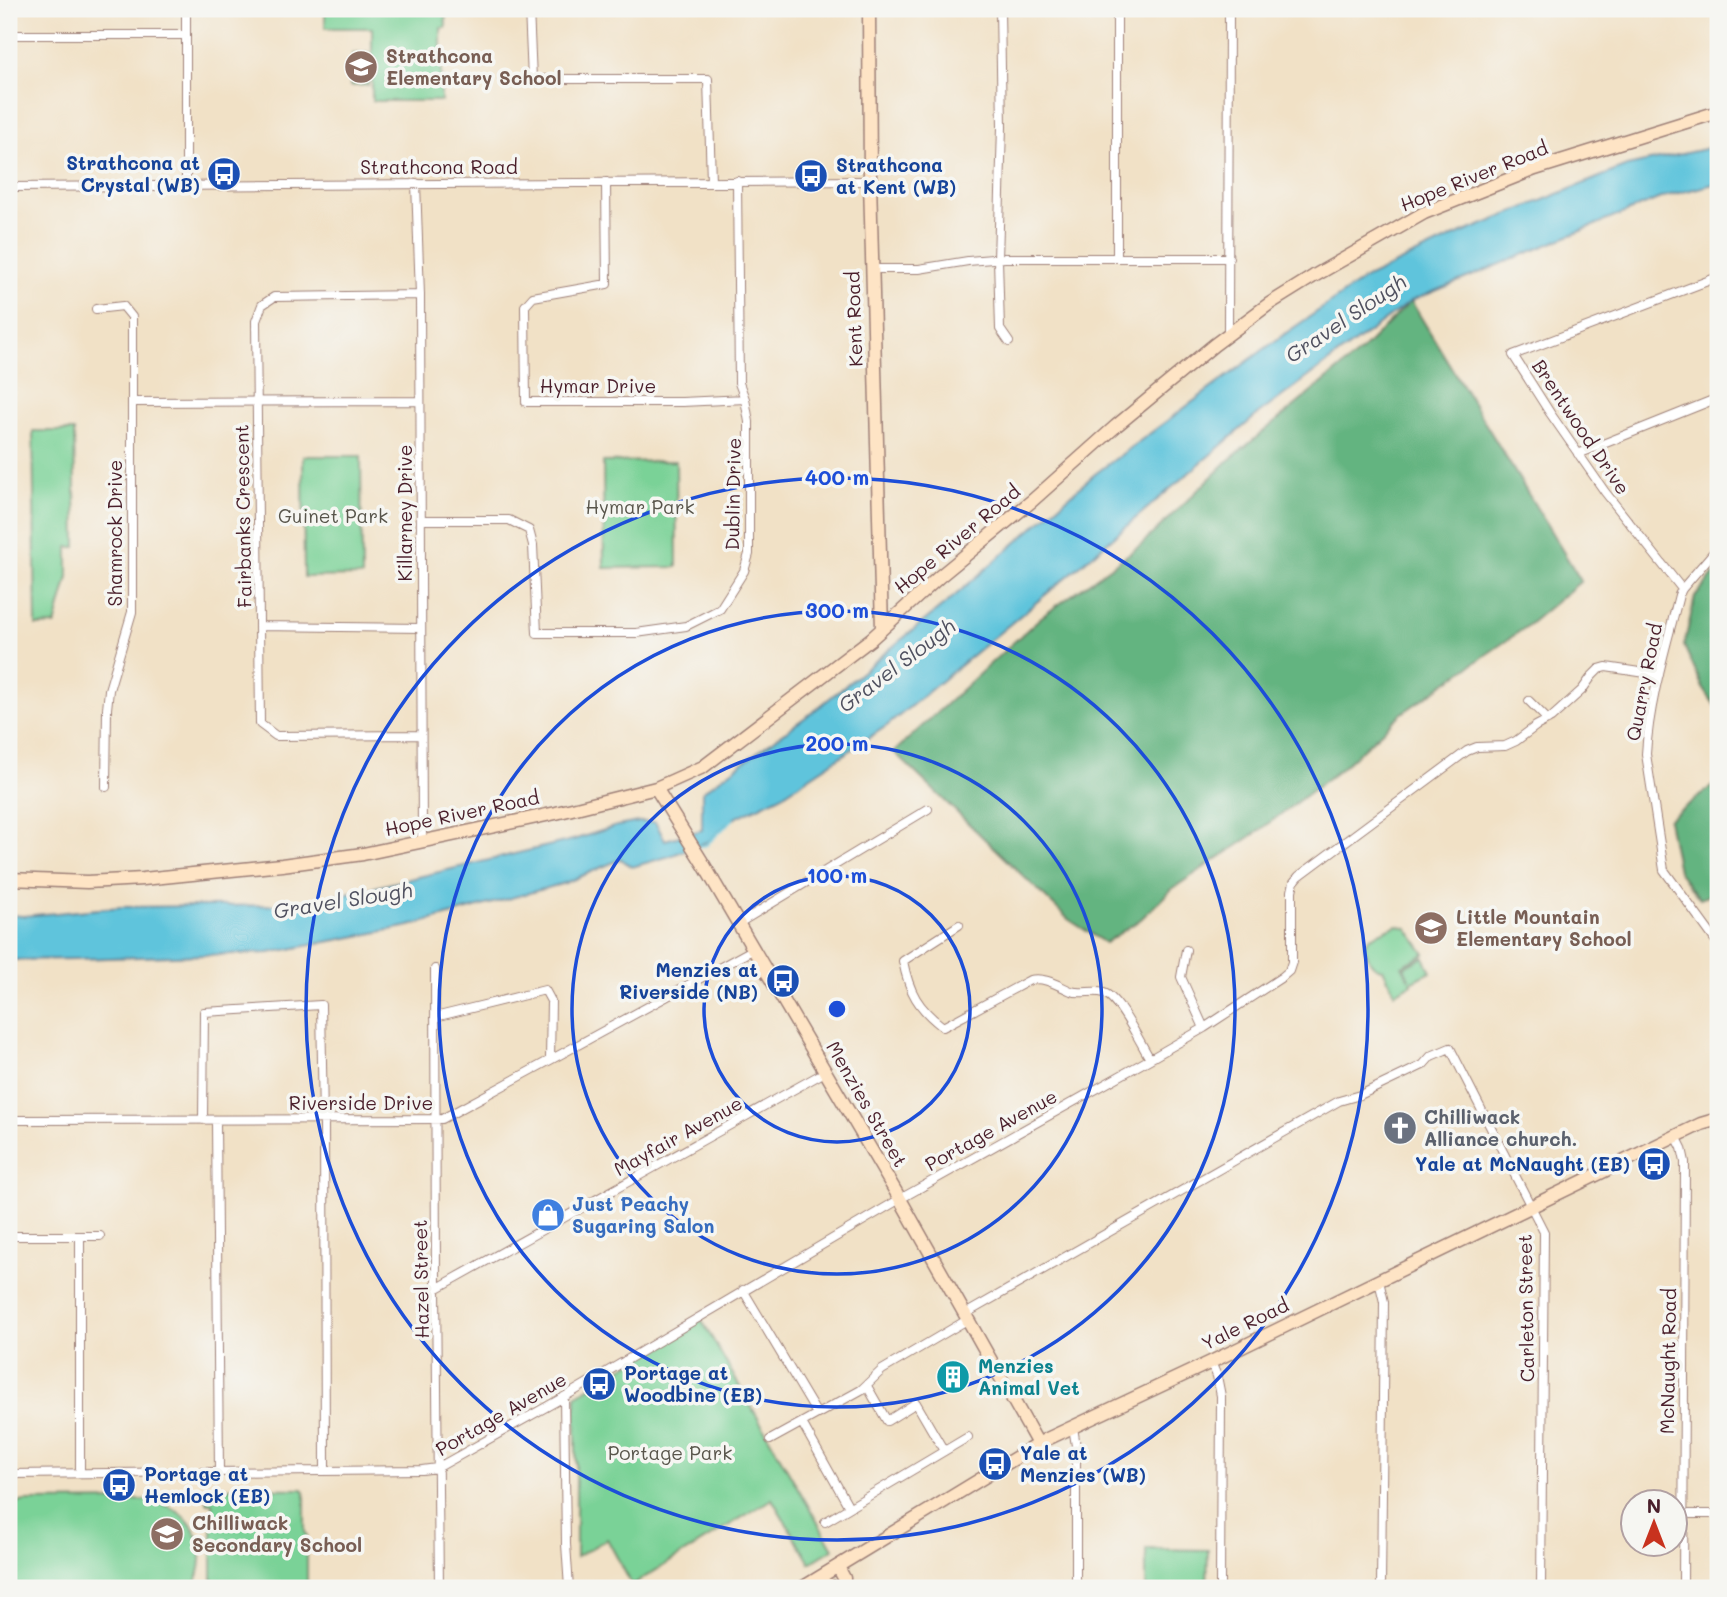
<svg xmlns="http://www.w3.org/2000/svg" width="1727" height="1597" font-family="Mali,sans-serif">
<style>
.green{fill:#7ad297;stroke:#627861;stroke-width:2}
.forest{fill:#63b480;stroke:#566a56;stroke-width:2}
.water{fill:#5ec4dc;stroke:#547284;stroke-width:2}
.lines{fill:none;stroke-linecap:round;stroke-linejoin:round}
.stream{stroke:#5ec4dc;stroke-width:2.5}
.street-casing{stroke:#9e8078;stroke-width:10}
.secondary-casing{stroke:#9e8078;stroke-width:15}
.street{stroke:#fff;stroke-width:8}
.secondary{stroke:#fee4c5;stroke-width:12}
.ring{fill:none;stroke:#1d4ed8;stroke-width:3.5}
.labels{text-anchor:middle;stroke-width:7;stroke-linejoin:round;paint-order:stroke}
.education-label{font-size:19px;font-weight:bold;fill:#785e54;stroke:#f6f6f2;text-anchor:start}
.transit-label{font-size:19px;font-weight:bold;fill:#164399;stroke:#f6f6f2;text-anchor:start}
.street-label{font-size:19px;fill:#4a1f2b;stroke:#f6f6f2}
.park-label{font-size:19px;fill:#58554b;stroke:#f6f6f2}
.worship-label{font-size:19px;font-weight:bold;fill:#5b616d;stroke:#f6f6f2;text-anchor:start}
.shop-label{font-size:19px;font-weight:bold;fill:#366cbe;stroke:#f6f6f2;text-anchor:start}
.culture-label{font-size:19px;font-weight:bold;fill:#0d838f;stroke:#f6f6f2;text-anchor:start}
.water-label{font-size:21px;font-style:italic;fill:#505160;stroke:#f6f6f2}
.centre{fill:#1d4ed8;stroke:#f6f6f2;stroke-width:3.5}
.ring-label{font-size:21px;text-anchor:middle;font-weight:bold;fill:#1d4ed8;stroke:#f6f6f2;stroke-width:7;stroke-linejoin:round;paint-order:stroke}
</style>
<rect width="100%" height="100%" fill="#f6f6f2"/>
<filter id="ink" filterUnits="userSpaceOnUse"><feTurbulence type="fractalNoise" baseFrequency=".0143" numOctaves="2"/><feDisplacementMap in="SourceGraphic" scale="14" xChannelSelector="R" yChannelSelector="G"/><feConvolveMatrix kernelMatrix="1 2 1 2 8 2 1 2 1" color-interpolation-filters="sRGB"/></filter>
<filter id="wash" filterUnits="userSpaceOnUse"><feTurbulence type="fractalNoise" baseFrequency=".00686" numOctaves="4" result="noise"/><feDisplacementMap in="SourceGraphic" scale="28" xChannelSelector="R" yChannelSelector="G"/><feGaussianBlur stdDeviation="1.57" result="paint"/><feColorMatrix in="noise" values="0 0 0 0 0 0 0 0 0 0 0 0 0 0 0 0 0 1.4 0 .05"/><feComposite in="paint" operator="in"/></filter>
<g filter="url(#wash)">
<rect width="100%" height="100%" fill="#f1e1c6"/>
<path class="green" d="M325 9H445L446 28H441V101H372V28H325Z
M368 53V85L350 86 353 54Z
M33 431H74L76 547H68V577L55 625 36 626Z
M303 456H361L362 576 304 577Z
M676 461 677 567 604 568 603 462Z
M1397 925 1407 928 1425 954 1402 966 1409 979 1404 967 1424 957 1431 972 1411 982 1412 984 1395 993 1383 969C1369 967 1368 956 1364 945L1370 937Z
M701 1319 833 1549 810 1563 772 1499 632 1585 607 1539 576 1557V1396Z
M211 1488 303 1489 305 1492V1532L307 1535V1588H212V1503H207V1489Z
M148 1500C193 1507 214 1548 193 1588H9V1505L25 1501Z
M1146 1549 1208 1550 1207 1588H1146Z"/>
<path class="forest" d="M1411 301 1581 581 1526 627 1401 714 1343 767 1256 833 1172 889 1141 919 1105 943 1068 919 894 752 1040 618 1141 545 1229 460 1360 352Z
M1718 569V710L1703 688 1684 646 1695 597Z
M1718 782V894L1717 892 1700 899 1678 871 1668 820Z"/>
<path class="water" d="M1718 146V183L1663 197 1411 301 1257 415 1056 586 888 725 781 796 731 820 709 841 670 856 632 867 621 859 565 883 410 926 269 953 76 959 9 960V915L23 916 121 907 290 905 372 888 573 840 617 826 639 822H655L665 840 702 830V792L814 711 950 600 1095 474 1286 333 1366 278 1455 236 1627 166Z"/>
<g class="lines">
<path class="stream" d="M698 846 706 845 733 819"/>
</g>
</g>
<g filter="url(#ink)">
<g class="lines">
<g class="street-casing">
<path id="street" d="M529 9 532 79H708L711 182
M1000 9 1002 127 998 259 1000 329 1009 342
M9 35H186
M606 182 607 284 533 297 525 306 526 402H682L745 399
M416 183 420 295 422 842
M186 185V9
M9 187 870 181
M1117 258V9
M872 269H919L968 261 1005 258H1229
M420 295 274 297 262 305 256 321 260 724 276 736 421 735
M96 309 123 306 132 317V612L109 690 107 709 106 787
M1228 335 1229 9
M132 402 420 401
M1578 454 1718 398
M421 520H509L529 530 533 545 537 633H636L686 626 720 609 744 571 749 554V422L745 399 739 383 737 181
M1718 547 1682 589 1679 595C1666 647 1649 701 1646 754L1664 870 1718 944
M1682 589 1605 492 1550 413 1513 355 1718 277
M259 626 421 628
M1529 701 1548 720
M739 923 928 809
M959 925 903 961C909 992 918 1008 943 1027L1030 980C1046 977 1057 985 1071 991 1082 995 1093 989 1104 993 1119 998 1141 1044 1150 1059
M1186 950 1181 977 1204 1028
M435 969 436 1289 439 1588
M435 1017 545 990 551 1001 550 1060
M9 1120 442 1119 754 949
M203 1120 204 1012 321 1005 323 1120
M216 1120 219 1472
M324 1120 325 1471
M1676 1136 1682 1148 1685 1162 1683 1588
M9 1236H100
M80 1236V1473
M1379 1281 1384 1302 1381 1588
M436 1289 825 1072
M743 1290 817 1414
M965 1314 1339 1101 1360 1095 1423 1065 1431 1056 1450 1048 1544 1232 1541 1588
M1211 1362 1217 1376 1221 1396 1220 1588
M867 1386 887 1421 916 1403 944 1451
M564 1397 566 1544 569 1588
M802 1423 849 1507
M1073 1427 1076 1446V1588
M770 1440 861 1390 882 1370 967 1320
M9 1474 422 1470 437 1468 564 1397 900 1199 1150 1059 1204 1028 1282 977 1289 971 1292 962V891L1294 882 1299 876 1467 751 1477 747 1505 746 1516 741 1536 726 1551 718 1582 690 1592 676 1599 669 1606 667 1659 675
M1682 1514H1718
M825 1522 968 1437"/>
</g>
<g class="secondary-casing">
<path id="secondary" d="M869 9 870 181 882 629
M656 788 704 865 900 1199 1038 1444
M9 879 87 882 143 879 282 865 363 854 556 813 656 788 703 767 871 639 939 577 1033 500 1116 426 1214 345 1269 304 1314 276 1424 213 1535 169 1718 112
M838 1567 844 1578V1588
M819 1579 835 1588
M802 1588 1045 1440 1211 1362 1701 1124 1718 1119"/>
</g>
<use href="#street" class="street"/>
<use href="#secondary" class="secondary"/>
</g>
</g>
<g class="ring">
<circle cx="837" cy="1009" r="133"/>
<circle cx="837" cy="1009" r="265"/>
<circle cx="837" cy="1009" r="398"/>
<circle cx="837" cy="1009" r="531"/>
</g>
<defs>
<g id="school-disc" transform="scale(1.75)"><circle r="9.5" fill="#8d6e63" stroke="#f6f6f2"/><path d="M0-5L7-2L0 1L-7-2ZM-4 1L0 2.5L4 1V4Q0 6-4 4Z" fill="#fff"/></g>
<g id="bus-disc" transform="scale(1.75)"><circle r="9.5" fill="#1a4fb4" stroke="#f6f6f2"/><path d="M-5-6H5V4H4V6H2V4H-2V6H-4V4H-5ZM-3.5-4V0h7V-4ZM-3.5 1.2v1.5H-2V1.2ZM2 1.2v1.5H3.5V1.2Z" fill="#fff"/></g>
<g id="church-disc" transform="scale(1.75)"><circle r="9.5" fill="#6b7280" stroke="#f6f6f2"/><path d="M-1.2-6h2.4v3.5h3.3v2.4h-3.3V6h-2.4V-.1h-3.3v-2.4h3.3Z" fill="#fff"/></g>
<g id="shop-disc" transform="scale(1.75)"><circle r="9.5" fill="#3f7fe0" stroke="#f6f6f2"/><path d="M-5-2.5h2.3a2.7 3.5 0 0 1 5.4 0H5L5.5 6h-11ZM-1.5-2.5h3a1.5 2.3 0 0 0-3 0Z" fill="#fff"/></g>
<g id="building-disc" transform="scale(1.75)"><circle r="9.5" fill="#0f9aa8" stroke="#f6f6f2"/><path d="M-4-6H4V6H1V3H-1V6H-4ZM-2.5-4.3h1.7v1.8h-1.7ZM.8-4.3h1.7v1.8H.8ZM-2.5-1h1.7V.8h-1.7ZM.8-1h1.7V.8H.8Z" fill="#fff"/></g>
</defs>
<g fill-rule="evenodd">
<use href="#school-disc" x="361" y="67"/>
<use href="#bus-disc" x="224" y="174"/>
<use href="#bus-disc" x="811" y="176"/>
<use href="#school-disc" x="1431" y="928"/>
<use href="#bus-disc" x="783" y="981"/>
<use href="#church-disc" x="1400" y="1128"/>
<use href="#bus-disc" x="1654" y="1164"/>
<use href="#shop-disc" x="548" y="1215"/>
<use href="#building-disc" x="953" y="1377"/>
<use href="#bus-disc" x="599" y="1384"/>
<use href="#bus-disc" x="995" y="1464"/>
<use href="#bus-disc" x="119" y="1485"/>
<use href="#school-disc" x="167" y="1534"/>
</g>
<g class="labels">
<g class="education-label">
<text x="386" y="63">Strathcona<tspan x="386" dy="22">Elementary School</tspan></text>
<text x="1456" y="924">Little Mountain<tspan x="1456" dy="22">Elementary School</tspan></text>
<text x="192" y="1530">Chilliwack<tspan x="192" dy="22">Secondary School</tspan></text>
</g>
<g class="transit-label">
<text x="200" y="170" text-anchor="end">Strathcona at<tspan x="200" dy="22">Crystal (WB)</tspan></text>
<text x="836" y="172">Strathcona<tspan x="836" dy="22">at Kent (WB)</tspan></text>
<text x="758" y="977" text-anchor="end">Menzies at<tspan x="758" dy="22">Riverside (NB)</tspan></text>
<text x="1630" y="1171" text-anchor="end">Yale at McNaught (EB)</text>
<text x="624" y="1380">Portage at<tspan x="624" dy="22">Woodbine (EB)</tspan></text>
<text x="1020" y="1460">Yale at<tspan x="1020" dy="22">Menzies (WB)</tspan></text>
<text x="144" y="1481">Portage at<tspan x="144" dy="22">Hemlock (EB)</tspan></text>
</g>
<g class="street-label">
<text x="439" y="174">Strathcona Road</text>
<text transform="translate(1474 176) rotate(-22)" y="7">Hope River Road</text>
<text transform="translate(854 319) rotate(-92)" y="7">Kent Road</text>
<text x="598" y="393">Hymar Drive</text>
<text transform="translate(1581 427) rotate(56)" y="7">Brentwood Drive</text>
<text transform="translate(733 494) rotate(-89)" y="7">Dublin Drive</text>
<text transform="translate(405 513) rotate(-90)" y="7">Killarney Drive</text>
<text transform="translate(243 516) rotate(-91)" y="7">Fairbanks Crescent</text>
<text transform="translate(115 533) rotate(-90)" y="7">Shamrock Drive</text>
<text transform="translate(957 539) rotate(-40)" y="7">Hope River Road</text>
<text transform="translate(1644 682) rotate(-79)" y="7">Quarry Road</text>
<text transform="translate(462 813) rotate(-12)" y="7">Hope River Road</text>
<text x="361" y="1110">Riverside Drive</text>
<text transform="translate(867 1104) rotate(60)" y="7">Menzies Street</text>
<text transform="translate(991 1130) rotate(-29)" y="7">Portage Avenue</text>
<text transform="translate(678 1136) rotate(-29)" y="7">Mayfair Avenue</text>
<text transform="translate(421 1279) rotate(-91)" y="7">Hazel Street</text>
<text transform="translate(1526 1308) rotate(-91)" y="7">Carleton Street</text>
<text transform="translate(1245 1324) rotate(-26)" y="7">Yale Road</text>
<text transform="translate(1668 1361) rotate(-89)" y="7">McNaught Road</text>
<text transform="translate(501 1414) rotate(-30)" y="7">Portage Avenue</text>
</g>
<g class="park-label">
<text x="640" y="514">Hymar Park</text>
<text x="333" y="523">Guinet Park</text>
<text x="670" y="1460">Portage Park</text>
</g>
<g class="worship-label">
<text x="1424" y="1124">Chilliwack<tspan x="1424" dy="22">Alliance church.</tspan></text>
</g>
<g class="shop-label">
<text x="572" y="1211">Just Peachy<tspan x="572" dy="22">Sugaring Salon</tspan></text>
</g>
<g class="culture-label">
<text x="978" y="1373">Menzies<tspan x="978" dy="22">Animal Vet</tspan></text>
</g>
<g class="water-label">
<text transform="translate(1346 319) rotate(-34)" y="7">Gravel Slough</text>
<text transform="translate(897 666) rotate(-37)" y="7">Gravel Slough</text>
<text transform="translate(343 901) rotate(-9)" y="7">Gravel Slough</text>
</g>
</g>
<circle cx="837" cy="1009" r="10" class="centre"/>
<g class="ring-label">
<text x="837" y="485">400 m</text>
<text x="837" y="618">300 m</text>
<text x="837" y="751">200 m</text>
<text x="837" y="883">100 m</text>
</g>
<rect width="1727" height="1597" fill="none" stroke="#f6f6f2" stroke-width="35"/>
<g transform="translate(1654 1523)"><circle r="33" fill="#f6f6f2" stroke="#b1a0a2" stroke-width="2"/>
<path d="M0-5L12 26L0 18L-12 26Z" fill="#c8321e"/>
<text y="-10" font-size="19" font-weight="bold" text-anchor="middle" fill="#4a1f2b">N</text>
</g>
</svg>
